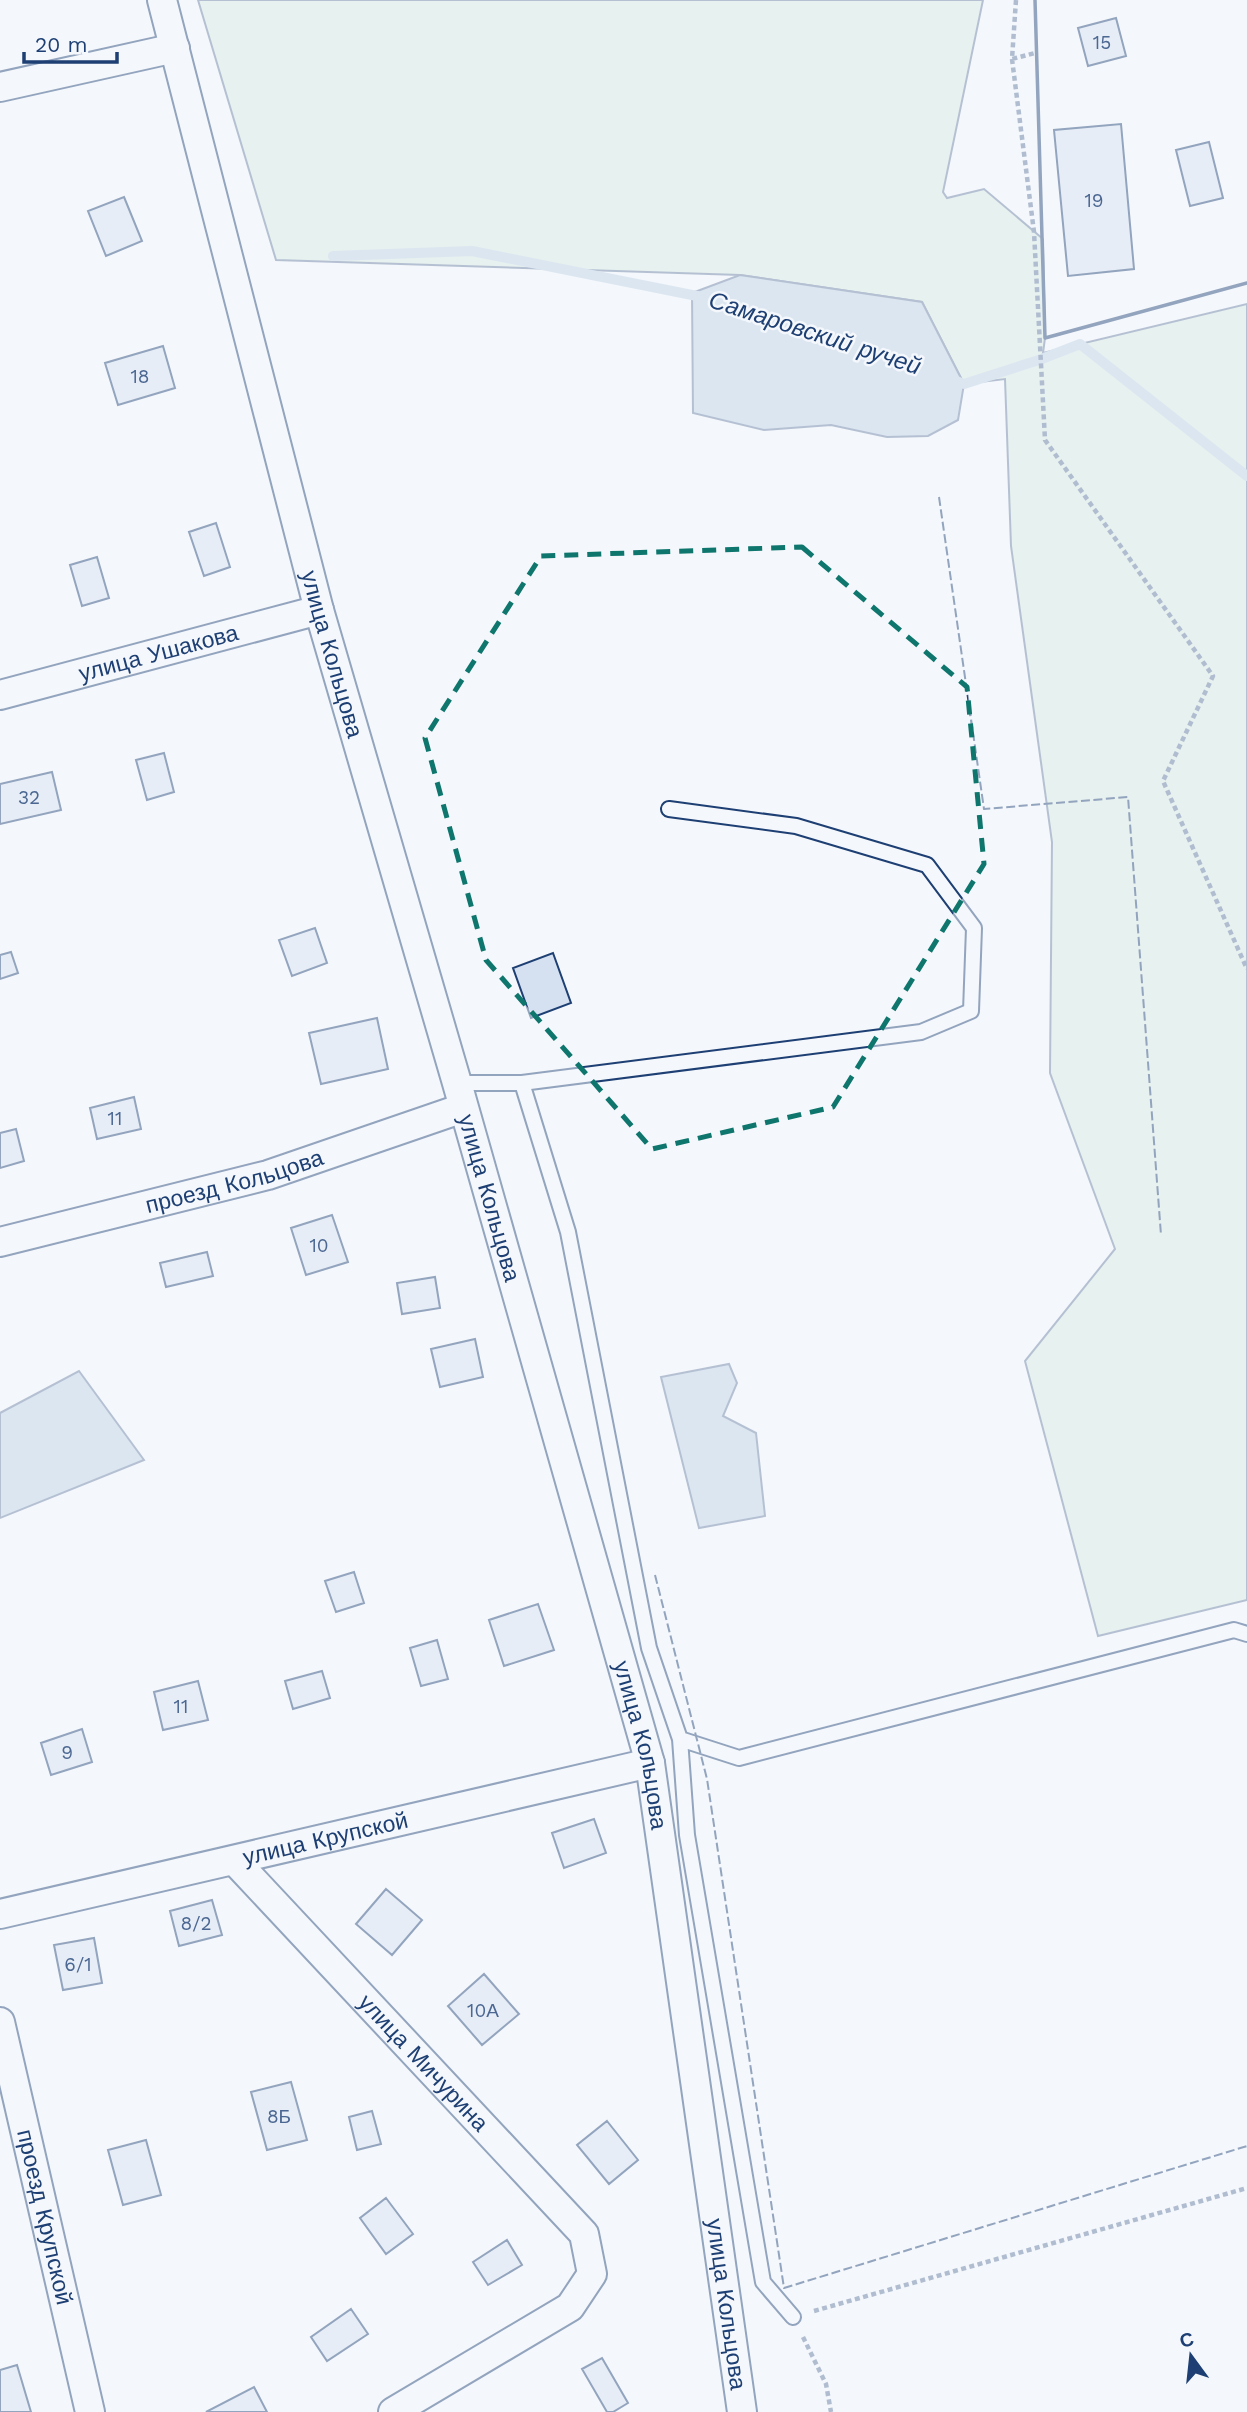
<svg xmlns="http://www.w3.org/2000/svg" width="1247" height="2412" font-family="'Work Sans',sans-serif">
<style>
.green{fill:#d7e8df;stroke:#687fa3;stroke-width:2}
.water{fill:#bed0e5;stroke:#687fa3;stroke-width:2}
.lines{fill:none;stroke-linecap:round;stroke-linejoin:round}
.stream{stroke:#bed0e5;stroke-width:10}
.building{fill:#d5e0f0;stroke:#1d3f73;stroke-width:2}
.service-casing{stroke:#1d3f73;stroke-width:18}
.minor-casing{stroke:#1d3f73;stroke-width:32}
.path{stroke:#5e769c;stroke-width:4.5;stroke-dasharray:5 3.5;stroke-linecap:butt}
.service{stroke:#f4f7fb;stroke-width:14}
.minor{stroke:#f4f7fb;stroke-width:28}
.fence{stroke:#1d3f73;stroke-width:2;stroke-dasharray:9 3.5;stroke-linecap:butt}
.wall{stroke:#1d3f73;stroke-width:3.5}
.marked{fill:none;stroke:#0f766e;stroke-width:5;stroke-dasharray:14 9;stroke-linejoin:round}
.labels{text-anchor:middle;stroke-width:5;stroke-linejoin:round;paint-order:stroke}
.number-label{font-size:19px;fill:#4b6792}
.street-label{font-size:23px;fill:#1d3f73;stroke:#f4f7fb}
.water-label{font-size:24px;font-style:italic;fill:#1d3f73;stroke:#f4f7fb}
</style>
<rect width="100%" height="100%" fill="#f4f7fb"/>
<path class="green" d="M198 0H983L943 192 947 198 984 189 1043 239 1045 338 1043 353 1247 304V1600L1098 1636 1025 1361 1115 1249 1050 1073 1052 842 1011 546 1005 379 964 384 922 302 740 275 276 260Z"/>
<path class="water" d="M740 275 922 302 964 384 958 420 928 436 887 437 831 425 764 430 693 413 692 293Z
M729 1364 737 1383 723 1416 756 1433 765 1516 699 1528 661 1377Z
M79 1371 144 1460 0 1518V1413Z"/>
<g class="lines">
<path class="stream" d="M333 256 472 251 702 297
M952 379 964 384 1039 360 1080 344 1247 476"/>
</g>
<path class="building" d="M1116 18 1126 56 1088 66 1078 28Z
M1121 124 1134 269 1068 276 1054 130Z
M1209 142 1223 198 1190 206 1176 150Z
M124 197 142 241 106 256 88 211Z
M163 346 175 388 118 405 105 363Z
M216 523 230 567 204 576 189 532Z
M97 557 109 598 82 606 70 565Z
M164 753 174 792 147 800 136 760Z
M52 772 61 810 0 824V784Z
M315 928 327 963 292 976 279 940Z
M11 952 18 973 0 979V955Z
M553 953 571 1003 531 1018 513 968Z
M377 1018 388 1069 321 1084 309 1033Z
M134 1097 141 1129 97 1139 90 1108Z
M16 1129 24 1161 0 1168V1133Z
M332 1215 348 1262 306 1275 291 1228Z
M207 1252 213 1276 166 1287 160 1263Z
M435 1277 440 1308 402 1314 397 1283Z
M475 1339 483 1377 440 1387 431 1349Z
M354 1572 364 1603 336 1612 325 1581Z
M538 1604 554 1650 504 1666 489 1620Z
M437 1640 448 1679 421 1686 410 1648Z
M322 1671 330 1698 293 1709 285 1681Z
M198 1681 208 1720 163 1730 154 1692Z
M82 1729 92 1762 51 1775 41 1743Z
M594 1819 606 1853 564 1868 552 1833Z
M386 1889 422 1920 392 1955 356 1924Z
M212 1900 222 1935 179 1946 170 1911Z
M94 1938 102 1983 63 1990 54 1945Z
M484 1974 519 2014 482 2045 448 2006Z
M291 2082 307 2140 267 2150 251 2092Z
M372 2111 381 2144 357 2150 349 2117Z
M607 2121 638 2160 609 2184 577 2145Z
M146 2140 161 2195 123 2205 108 2150Z
M386 2198 413 2234 386 2254 360 2218Z
M507 2240 522 2265 488 2285 473 2262Z
M351 2309 368 2334 327 2361 311 2337Z
M602 2358 628 2403 613 2412H607L582 2369Z
M17 2365 31 2412H0V2370Z
M254 2387 267 2412H206Z"/>
<g class="lines">
<g class="service-casing">
<path id="service" d="M457 1083H522L921 1032 971 1011 974 928 927 865 796 826 669 809
M522 1083 568 1232 649 1648 680 1739 687 1835 763 2282 793 2317
M680 1739 739 1758 1234 1630 1247 1634"/>
</g>
<g class="minor-casing">
<g id="minor">
<path id="s1" d="M162 0 319 610 457 1083 650 1763 742 2412"/>
<path d="M0 87 175 48"/>
<path id="s2" d="M0 695 319 610"/>
<path id="s3" d="M0 1242 268 1175 463 1108"/>
<path id="s4" d="M235 1861 584 2234 592 2274 570 2307 393 2412"/>
<path id="s5" d="M0 1914 650 1763"/>
<path id="s6" d="M0 2022 90 2412"/>
</g>
</g>
<path class="path" d="M1016 0 1012 59 1035 53
M1012 59 1034 232 1045 440 1213 676 1163 781 1247 969
M814 2311 1247 2188
M803 2337 826 2384 831 2412"/>
<use href="#service" class="service"/>
<use href="#minor" class="minor"/>
<path class="fence" d="M939 497 984 809 1128 797 1161 1235
M655 1575 707 1779 784 2288 1247 2146"/>
<path class="wall" d="M1035 0 1045 338 1247 283"/>
</g>
<path d="M0 0H1247V2412H0ZM802 547 967 687 984 864 833 1107 652 1149 486 960 425 738 541 556Z" fill="#f4f7fb" fill-opacity=".55" fill-rule="evenodd"/>
<path class="marked" d="M802 547 967 687 984 864 833 1107 652 1149 486 960 425 738 541 556Z"/>
<g class="labels">
<g class="number-label">
<text x="1102" y="49">15</text>
<text x="1094" y="207">19</text>
<text x="140" y="383">18</text>
<text x="29" y="804">32</text>
<text x="115" y="1125">11</text>
<text x="319" y="1252">10</text>
<text x="181" y="1713">11</text>
<text x="67" y="1759">9</text>
<text x="196" y="1930">8/2</text>
<text x="78" y="1971">6/1</text>
<text x="483" y="2017">10А</text>
<text x="279" y="2123">8Б</text>
</g>
<g class="street-label">
<text dy="8" stroke="none"><textPath href="#s2" startOffset="164">улица Ушакова</textPath></text>
<text dy="8" stroke="none"><textPath href="#s1" startOffset="676">улица Кольцова</textPath></text>
<text dy="8" stroke="none"><textPath href="#s3" startOffset="242">проезд Кольцова</textPath></text>
<text dy="8" stroke="none"><textPath href="#s1" startOffset="1242">улица Кольцова</textPath></text>
<text dy="8" stroke="none"><textPath href="#s1" startOffset="1810">улица Кольцова</textPath></text>
<text dy="8" stroke="none"><textPath href="#s5" startOffset="334">улица Крупской</textPath></text>
<text dy="8" stroke="none"><textPath href="#s4" startOffset="276">улица Мичурина</textPath></text>
<text dy="8" stroke="none"><textPath href="#s6" startOffset="200">проезд Крупской</textPath></text>
<text dy="8" stroke="none"><textPath href="#s1" startOffset="2376">улица Кольцова</textPath></text>
</g>
<g class="water-label">
<text transform="translate(815 333) rotate(18)" y="8">Самаровский ручей</text>
</g>
</g>
<g transform="translate(1191 2356) rotate(345)" stroke="#f4f7fb" stroke-width="5" paint-order="stroke">
<path d="M0-5L12 26L0 18L-12 26Z" fill="#1d3f73"/>
<text y="-10" font-size="19" font-weight="bold" text-anchor="middle" fill="#1d3f73">С</text>
</g>
<path d="M24 52v10h93v-10" fill="none" stroke="#1d3f73" stroke-width="3.5"/>
<text x="35" y="52" font-size="21" fill="#1d3f73" stroke="#f4f7fb" stroke-width="5" paint-order="stroke">20 m</text>
</svg>
